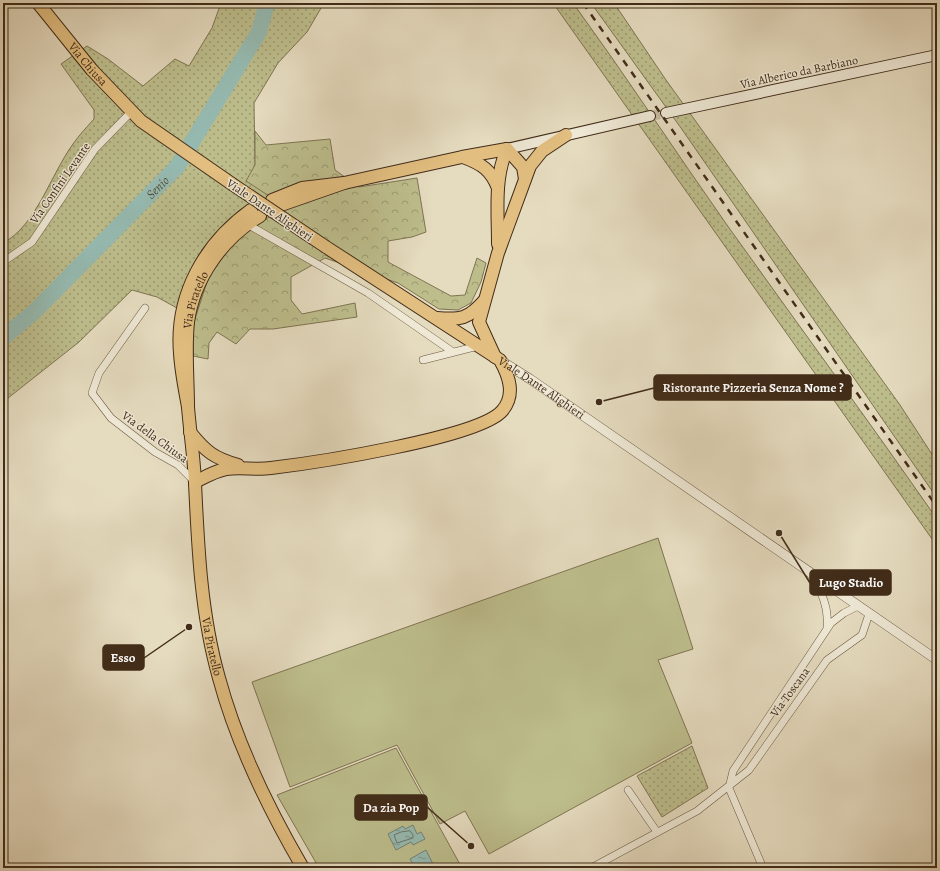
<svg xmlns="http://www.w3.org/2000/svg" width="940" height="871" font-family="Alegreya,serif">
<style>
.grass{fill:url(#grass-dots);stroke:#7f7452}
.forest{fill:url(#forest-crowns);stroke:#7f7452}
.park{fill:#bdbd8c;stroke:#7f7452}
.water{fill:url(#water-ripples);stroke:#748275}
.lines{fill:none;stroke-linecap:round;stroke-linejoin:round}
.shore{stroke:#6c7466;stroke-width:1}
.river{stroke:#96bbb2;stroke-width:16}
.secondary-tunnel{stroke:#c4b89e;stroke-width:10;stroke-dasharray:10 5;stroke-linecap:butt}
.minor-casing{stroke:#6a5842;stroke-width:8}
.tertiary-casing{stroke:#6a5842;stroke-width:10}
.secondary-casing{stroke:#412c19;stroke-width:12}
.primary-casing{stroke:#412c19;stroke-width:14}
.minor{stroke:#eee8d5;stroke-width:7}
.tertiary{stroke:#eee8d5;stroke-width:9}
.secondary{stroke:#eee8d5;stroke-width:10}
.primary{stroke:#e2be80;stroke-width:12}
.rail{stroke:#412c19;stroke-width:2.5;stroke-dasharray:7 7;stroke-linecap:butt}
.primary-bridge-casing{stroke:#412c19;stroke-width:14;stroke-linecap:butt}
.primary-bridge{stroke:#e2be80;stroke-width:12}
.labels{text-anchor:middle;stroke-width:3;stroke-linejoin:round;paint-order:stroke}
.street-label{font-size:12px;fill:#412c19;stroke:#eee8d5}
.water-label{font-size:13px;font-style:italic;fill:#56503f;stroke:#eee8d5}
.leader{fill:none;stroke:#412c19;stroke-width:1.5}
.callout-dot{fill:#412c19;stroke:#eee8d5;stroke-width:1.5}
.callout{fill:#412c19;stroke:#412c19;stroke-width:1.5}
.callout-label{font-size:13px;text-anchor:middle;font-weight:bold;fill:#fff}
</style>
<defs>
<pattern id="grass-dots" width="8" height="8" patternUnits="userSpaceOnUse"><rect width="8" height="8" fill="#bdbd8c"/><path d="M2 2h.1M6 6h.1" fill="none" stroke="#9b9a72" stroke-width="1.8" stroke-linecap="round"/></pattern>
<pattern id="forest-crowns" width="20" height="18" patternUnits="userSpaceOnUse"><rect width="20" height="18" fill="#bdbd8c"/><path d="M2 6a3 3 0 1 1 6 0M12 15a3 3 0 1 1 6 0" fill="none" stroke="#9b9a72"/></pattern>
<pattern id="water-ripples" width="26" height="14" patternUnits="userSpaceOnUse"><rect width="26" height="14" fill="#96bbb2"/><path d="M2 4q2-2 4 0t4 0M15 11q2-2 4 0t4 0" fill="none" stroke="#7c9890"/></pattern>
</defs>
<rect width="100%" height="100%" fill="#e5dbbf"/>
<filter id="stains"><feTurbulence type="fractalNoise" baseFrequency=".005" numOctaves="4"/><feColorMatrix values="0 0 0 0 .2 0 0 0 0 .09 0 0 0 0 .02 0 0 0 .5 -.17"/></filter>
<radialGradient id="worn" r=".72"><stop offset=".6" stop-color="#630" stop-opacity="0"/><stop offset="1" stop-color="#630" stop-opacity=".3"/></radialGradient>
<path class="grass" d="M221 3H324L307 32 278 63 254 103 255 165 286 207 221 253 207 282 193 325V350L174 332 177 308 157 297 132 290 79 342 3 402V243C36 226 51 174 73 144 79 135 87 127 94 119V110L61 64 87 46 108 59 143 86 175 59 189 66 212 28Z
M553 3H573C626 76 675 151 727 225 797 323 868 420 937 519V546Z
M591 3H614L666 80 900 405 937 462V498L681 128Z
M692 746 708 788 662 817 637 776Z"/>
<path class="forest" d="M255 131 266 145 330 139 335 170 359 187 417 178 426 232 412 237 388 241V262L451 296 465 295 477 258 486 263 481 282 471 303 458 310 439 309 398 283 325 258 291 277V300L302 314 355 303 357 317 273 329H250L236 344 217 332 209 343 208 359 193 356V325L207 282 221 253 246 231 286 207 246 181 255 165Z"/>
<path class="park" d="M658 538 693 649 658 660 692 743 489 854 465 811 440 824 397 745 290 787 252 682Z
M396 748 462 868H319L277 795Z"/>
<path class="water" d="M413 825 417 834 421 832 425 839 413 845 411 842 396 850 388 834 403 826 405 829Z
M426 850 435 868H415L410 859Z"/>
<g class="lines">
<path class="shore" d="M410 831 413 835V838L397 843 394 835 401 832Z"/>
<path class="river" id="s1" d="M3 338 35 311 177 167 259 32 267 3"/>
<path class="secondary-tunnel" d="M650 116 666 113"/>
<g class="minor-casing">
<path id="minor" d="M247 224 368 293 453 352
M3 262 32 242 95 149 131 112
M145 308 99 373 92 393 111 418 155 452 178 465 194 481
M423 360 478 346
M811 575C822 593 829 607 827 628
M729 788 733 771 831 623 844 613 858 606
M729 788 763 868
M628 790 657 832
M591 868 697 811 749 770 827 660 862 635 869 614"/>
</g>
<g class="tertiary-casing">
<g id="tertiary">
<path id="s2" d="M500 360 530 379 937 660"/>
</g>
</g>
<g class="secondary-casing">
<path id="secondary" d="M666 113 937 55
M507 149 650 116"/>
</g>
<g class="primary-casing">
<g id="primary">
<path id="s3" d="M38 3 92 70 141 121 232 184"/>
<path d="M507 149 523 167 525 179"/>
<path d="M463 157C482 164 491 170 498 188"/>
<path d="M344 183 462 157 507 149"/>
<path d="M272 200 302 188 344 183 281 205"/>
<path id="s4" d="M251 210C205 243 175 295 180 353 181 371 185 390 188 407 188 379 185 350 188 322 194 278 223 238 260 216"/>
<path d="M498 244C498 212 494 178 507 149"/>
<path d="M437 318C461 320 468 319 484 301"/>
<path d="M495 357 479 322 498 253 530 166 542 151 566 135"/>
<path id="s5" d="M188 407C190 432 194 458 195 483 198 548 201 615 219 678 237 745 268 808 303 868"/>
<path d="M190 432C206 452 214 458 238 465"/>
<path d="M195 482C205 477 215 471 226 469 241 467 256 470 271 468 313 463 478 438 502 411 516 395 509 376 500 360L326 247"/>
</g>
</g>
<use href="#minor" class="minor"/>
<use href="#tertiary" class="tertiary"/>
<use href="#secondary" class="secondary"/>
<use href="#primary" class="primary"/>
<path class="rail" d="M583 3 937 507"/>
<g class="primary-bridge-casing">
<path id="primary-bridge" d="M232 184 326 247"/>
</g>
<use href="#primary-bridge" class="primary-bridge"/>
</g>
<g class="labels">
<g class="street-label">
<text dy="4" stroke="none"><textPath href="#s3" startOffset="79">Via Chiusa</textPath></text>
<text transform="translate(799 72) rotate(-12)" y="4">Via Alberico da Barbiano</text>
<text transform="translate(60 183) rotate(-55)" y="4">Via Confini Levante</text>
<text transform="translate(270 210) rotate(34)" y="4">Viale Dante Alighieri</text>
<text dy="4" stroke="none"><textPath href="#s4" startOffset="330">Via Piratello</textPath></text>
<text dy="4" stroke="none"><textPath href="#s2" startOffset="50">Viale Dante Alighieri</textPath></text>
<text transform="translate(155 437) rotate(36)" y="4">Via della Chiusa</text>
<text dy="4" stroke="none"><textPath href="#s5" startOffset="241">Via Piratello</textPath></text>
<text transform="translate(790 692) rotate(-54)" y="4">Via Toscana</text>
</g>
<g class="water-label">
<text dy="5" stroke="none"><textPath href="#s1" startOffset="216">Senio</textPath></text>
</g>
</g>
<path class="leader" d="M599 402L654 388M779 533L810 583M189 627L144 658M471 846L427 807"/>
<g class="callout-dot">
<circle cx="599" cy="402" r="4"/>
<circle cx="779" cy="533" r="4"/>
<circle cx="189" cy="627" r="4"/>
<circle cx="471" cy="846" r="4"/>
</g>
<g class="callout">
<rect x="654" y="375" width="197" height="25" rx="4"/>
<rect x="810" y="570" width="81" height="25" rx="4"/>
<rect x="103" y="645" width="41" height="25" rx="4"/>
<rect x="355" y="795" width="72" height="25" rx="4"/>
</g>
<g class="callout-label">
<text x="753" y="392">Ristorante Pizzeria Senza Nome ?</text>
<text x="851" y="587">Lugo Stadio</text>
<text x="123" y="662">Esso</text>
<text x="391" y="812">Da zia Pop</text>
</g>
<rect width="940" height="871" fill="none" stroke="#e5dbbf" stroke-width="16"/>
<rect x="4" y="4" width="932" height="863" fill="none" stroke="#412c19" stroke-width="2"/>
<rect x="8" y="8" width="924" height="855" fill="none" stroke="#412c19"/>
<rect width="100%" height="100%" filter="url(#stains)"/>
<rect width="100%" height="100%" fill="url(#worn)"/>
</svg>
